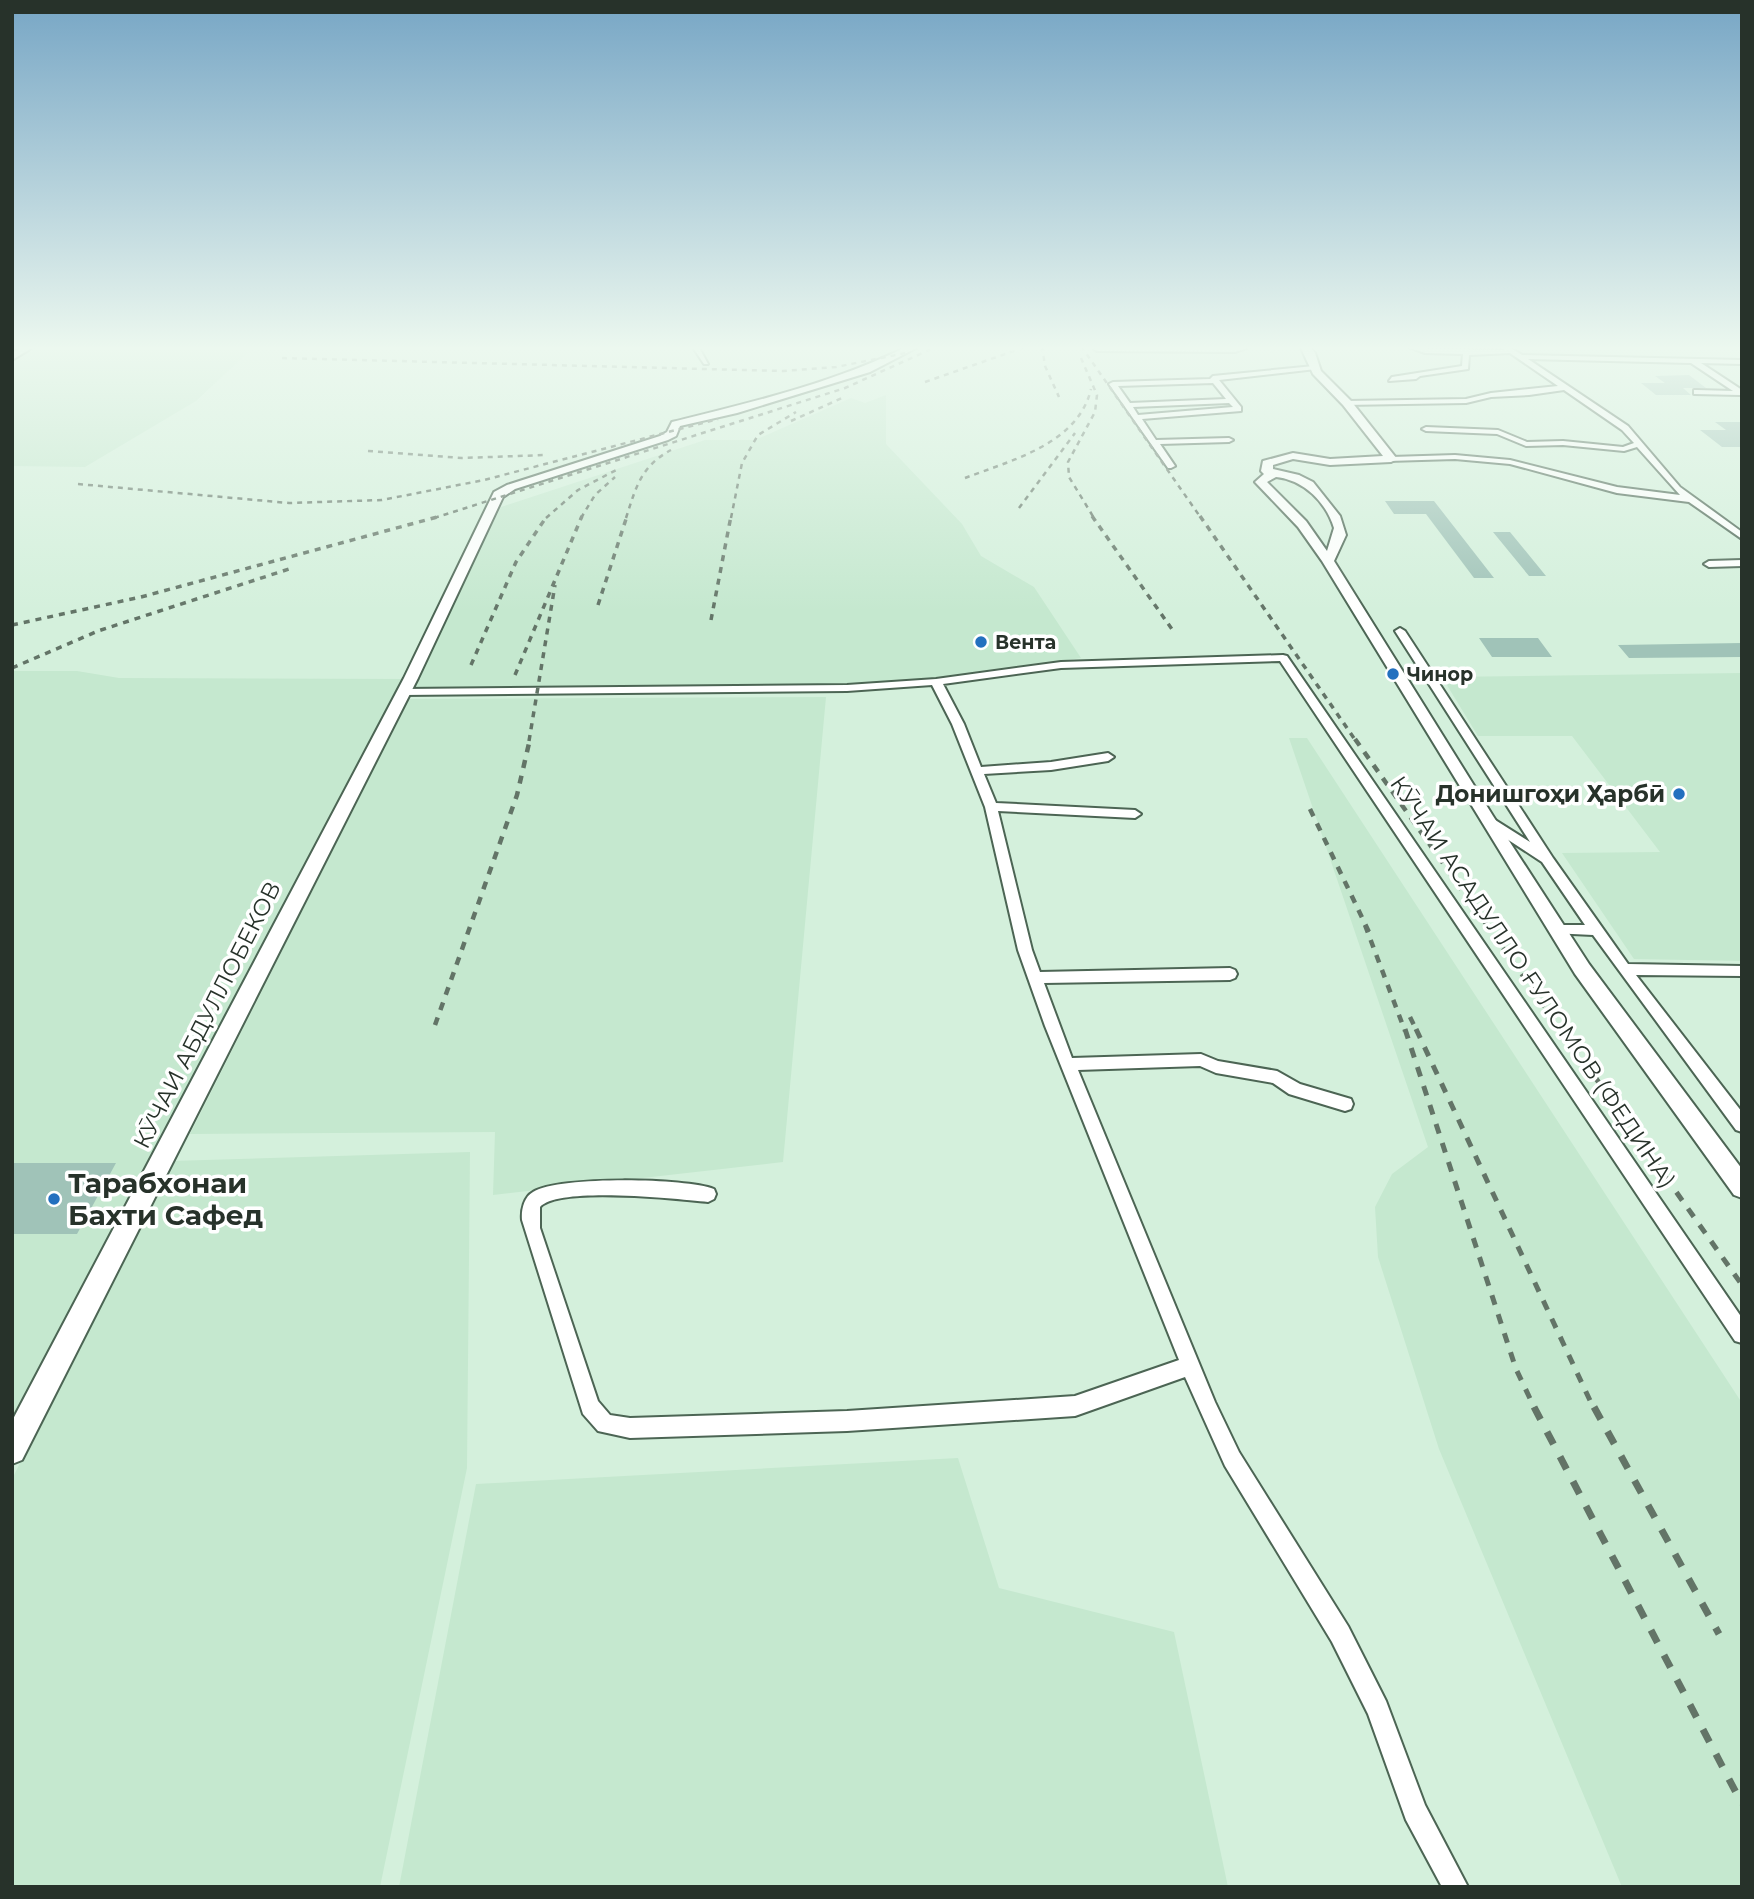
<svg xmlns="http://www.w3.org/2000/svg" width="1754" height="1899" font-family="Montserrat,sans-serif">
<style>
.built{fill:#c5e8cf}
.building{fill:#a0c3b8}
.lines{fill:none;stroke-linecap:round;stroke-linejoin:round}
.street-casing{stroke:#4c6554;stroke-width:4}
.secondary-casing{stroke:#4c6554;stroke-width:4}
.street{fill:#fff;fill-rule:evenodd}
.secondary{fill:#fff;fill-rule:evenodd}
.rail-far4{stroke:#637467;stroke-width:2.5;stroke-dasharray:5 5;stroke-linecap:butt}
.rail-far3{stroke:#637467;stroke-width:3.5;stroke-dasharray:6 6;stroke-linecap:butt}
.rail-far2{stroke:#637467;stroke-width:4.5;stroke-dasharray:8 8;stroke-linecap:butt}
.rail-far1{stroke:#637467;stroke-width:5;stroke-dasharray:10 10;stroke-linecap:butt}
.rail{stroke:#637467;stroke-width:7;stroke-dasharray:14 14;stroke-linecap:butt}
.poi-dot{fill:#2370bf;stroke:#fff;stroke-width:2.5}
.labels{text-anchor:middle;stroke-width:7;stroke-linejoin:round;paint-order:stroke}
.far-poi-label{font-size:19px;font-weight:bold;fill:#27322a;stroke:#fff;text-anchor:start}
.poi-label{font-size:23px;font-weight:bold;fill:#27322a;stroke:#fff;text-anchor:end}
.street-label{font-size:23px;fill:#27322a;stroke:#fff}
.near-poi-label{font-size:28px;font-weight:bold;fill:#27322a;stroke:#fff;text-anchor:start}
</style>
<rect width="100%" height="100%" fill="#d4f0dc"/>
<path class="built" d="M32 346H255L196 401 85 467 12 466V359Z
M886 395V444L962 524 981 556 1034 587 1081 658 908 683 409 688 501 507 705 440H755L851 398 865 403Z
M12 671H77L119 678 407 679 12 1419Z
M1742 673V961L1634 959 1562 853 1660 852 1572 736H1478L1442 677Z
M826 697 783 1162 493 1195 495 1132 190 1134 409 699Z
M1289 738H1307L1742 1403V1887H1622L1439 1449 1378 1257 1375 1207 1392 1174 1428 1147Z
M470 1152 467 1468 380 1887H12V1479L171 1161Z
M958 1458 999 1588 1174 1632 1228 1887H399L476 1484Z"/>
<path class="building" d="M1689 375 1706 388H1683L1691 395H1656L1641 383H1665L1655 376Z
M1715 422H1742V447H1722L1700 430H1726Z
M1385 501H1434L1494 578H1474L1426 514H1394Z
M1493 532H1510L1546 576H1529Z
M1479 638H1538L1552 657H1492Z
M1742 643V657L1629 658 1618 645Z
M12 1163H116L77 1234H12Z"/>
<g class="lines">
<g class="street-casing">
<path id="street" d="M692 346H698L708 364H704Z
M1243 346H1252L1235 352 1097 351 1094 349 1097 347 1235 348Z
M1406 346 1430 349 1505 350 1501 346H1508L1522 355 1742 360V364L1701 363 1742 390 1740 395 1694 394V390H1697L1733 391 1691 363 1528 359 1628 426 1680 487 1742 532V539L1689 502 1617 493 1510 464 1455 459 1388 461 1387 459 1391 457 1455 455 1510 460 1617 487 1680 495 1637 447 1624 451 1563 445 1526 446 1497 434 1426 431 1422 429 1426 427 1498 430 1527 442 1563 441 1623 447 1634 443 1622 430 1564 390 1529 395 1491 397 1466 403 1344 405 1343 403 1347 401 1466 399 1491 393 1558 386 1510 353 1469 355 1468 369 1420 376 1416 379 1389 381 1392 377 1462 366 1463 354 1425 353Z
M1314 366 1316 369 1219 380 1241 407V411L1142 419 1156 440 1229 438 1233 440 1229 442 1160 444 1175 466 1171 468H1168L1109 384 1113 382 1210 379 1213 376ZM1213 383 1226 399 1130 403 1118 386ZM1229 403 1233 407 1138 415 1133 407Z
M1742 560V566L1709 567 1704 564 1709 561Z
M1400 628 1405 631 1553 858 1628 964 1742 966V976L1636 975 1742 1112V1132L1736 1130 1593 935 1551 933 1549 929 1551 925H1585L1542 862 1484 824 1482 821 1484 818H1492L1530 842 1395 631Z
M1283 655 1287 656 1742 1318V1343L1735 1341 1280 661 1061 668 943 684 964 724 981 767 1051 762 1108 753 1114 757 1108 761 1051 770 984 774 996 803 1135 810 1141 814 1135 818 998 811 1032 950 1040 972 1230 968 1235 970 1237 974 1235 978 1230 980 1044 983 1072 1058 1201 1054 1218 1061 1277 1071 1300 1084 1351 1099 1353 1104 1351 1109 1345 1111 1289 1094 1273 1083 1216 1073 1200 1066 1078 1070 1215 1402 1239 1452 1348 1626 1386 1701 1425 1805 1468 1887H1442L1406 1820 1368 1714 1332 1642 1225 1466 1185 1377 1075 1416 847 1431 630 1438 598 1431 583 1414 522 1220C521 1210 524 1197 533 1192 559 1176 685 1178 714 1189L716 1194 714 1199 708 1202C677 1199 559 1186 540 1207V1228L598 1401 610 1415 630 1418 847 1411 1075 1396 1179 1360 1045 1026 1018 950 985 807 952 724 932 685 847 691 403 695 398 692 403 689 847 685 936 679 1061 662Z"/>
</g>
<g class="secondary-casing">
<path id="secondary" d="M24 346H35L12 360V353Z
M908 346H920L870 372 737 413 680 426 676 436 668 440 515 489 503 497 418 678 22 1460 12 1464V1421L404 678 494 492 507 485 660 436 667 432 672 422C753 402 834 383 908 346Z
M1300 346H1309L1315 353 1321 371 1351 401 1397 459 1391 462 1330 465 1293 459 1273 465V469L1299 475 1313 482 1340 516 1346 535 1334 561 1493 816 1589 964 1742 1169V1198L1734 1195 1575 974 1322 561 1298 527 1255 482 1264 474 1261 471 1263 461 1293 453 1330 459 1383 456 1343 405 1313 374ZM1276 477C1304 480 1326 502 1334 528L1327 551 1306 521 1267 482Z"/>
</g>
<use href="#street" class="street"/>
<use href="#secondary" class="secondary"/>
<path class="rail-far4" d="M1042 346 1045 366 1059 397
M1081 346 1201 518
M282 358 783 371 836 367 910 352
M1081 358 1097 395 1095 412 1068 462 1069 477 1094 518
M925 382 1028 346
M791 421 842 398
M368 451 462 458 546 455
M965 478C1012 460 1078 444 1091 389
M78 484 289 503 382 500 484 480 718 419
M1019 508 1075 433
M434 518 845 388 938 346
M546 518 578 490 620 468
M581 518 595 495 615 477
M626 518C636 487 641 466 671 450
M731 518 742 463 758 435 796 412"/>
<path class="rail-far3" d="M1092 516 1174 632
M1200 516 1356 741
M598 605 627 516
M711 620 731 516
M12 625 141 597 441 516
M471 665 516 562 547 516
M12 668 98 631 289 569
M515 675 582 516
M529 741 555 585"/>
<path class="rail-far2" d="M1355 739 1562 1031
M1310 809 1369 932
M1365 925 1405 1031
M1410 1017 1417 1031
M435 1025 517 795 530 739"/>
<path class="rail-far1" d="M1405 1029 1516 1369 1535 1409
M1416 1029 1594 1409
M1561 1029 1742 1285"/>
<path class="rail" d="M1534 1407 1742 1804
M1594 1407 1719 1634"/>
</g>
<linearGradient id="sky" x2="0" y2="1"><stop stop-color="#77a6c5"/><stop offset="0.57" stop-color="#ecf8ef"/><stop offset="1" stop-color="#ecf8ef" stop-opacity="0"/></linearGradient>
<rect width="1754" height="611" fill="url(#sky)"/>
<g class="poi-dot">
<circle cx="981" cy="642" r="7"/>
<circle cx="1393" cy="674" r="7"/>
<circle cx="1679" cy="794" r="7"/>
<circle cx="54" cy="1199" r="7"/>
</g>
<g class="labels">
<g class="far-poi-label">
<text x="995" y="649">Вента</text>
<text x="1407" y="681">Чинор</text>
</g>
<g class="poi-label">
<text x="1665" y="802">Донишгоҳи Ҳарбӣ</text>
</g>
<g class="street-label">
<text transform="translate(1533 982) rotate(56)" y="8">КӮЧАИ АСАДУЛЛО ҒУЛОМОВ (ФЕДИНА)</text>
<text transform="translate(207 1015) rotate(-63)" y="8">КӮЧАИ АБДУЛЛОБЕКОВ</text>
</g>
<g class="near-poi-label">
<text x="68" y="1193">Тарабхонаи<tspan x="68" dy="32">Бахти Сафед</tspan></text>
</g>
</g>
<rect width="1754" height="1899" fill="none" stroke="#27322a" stroke-width="28"/>
</svg>
